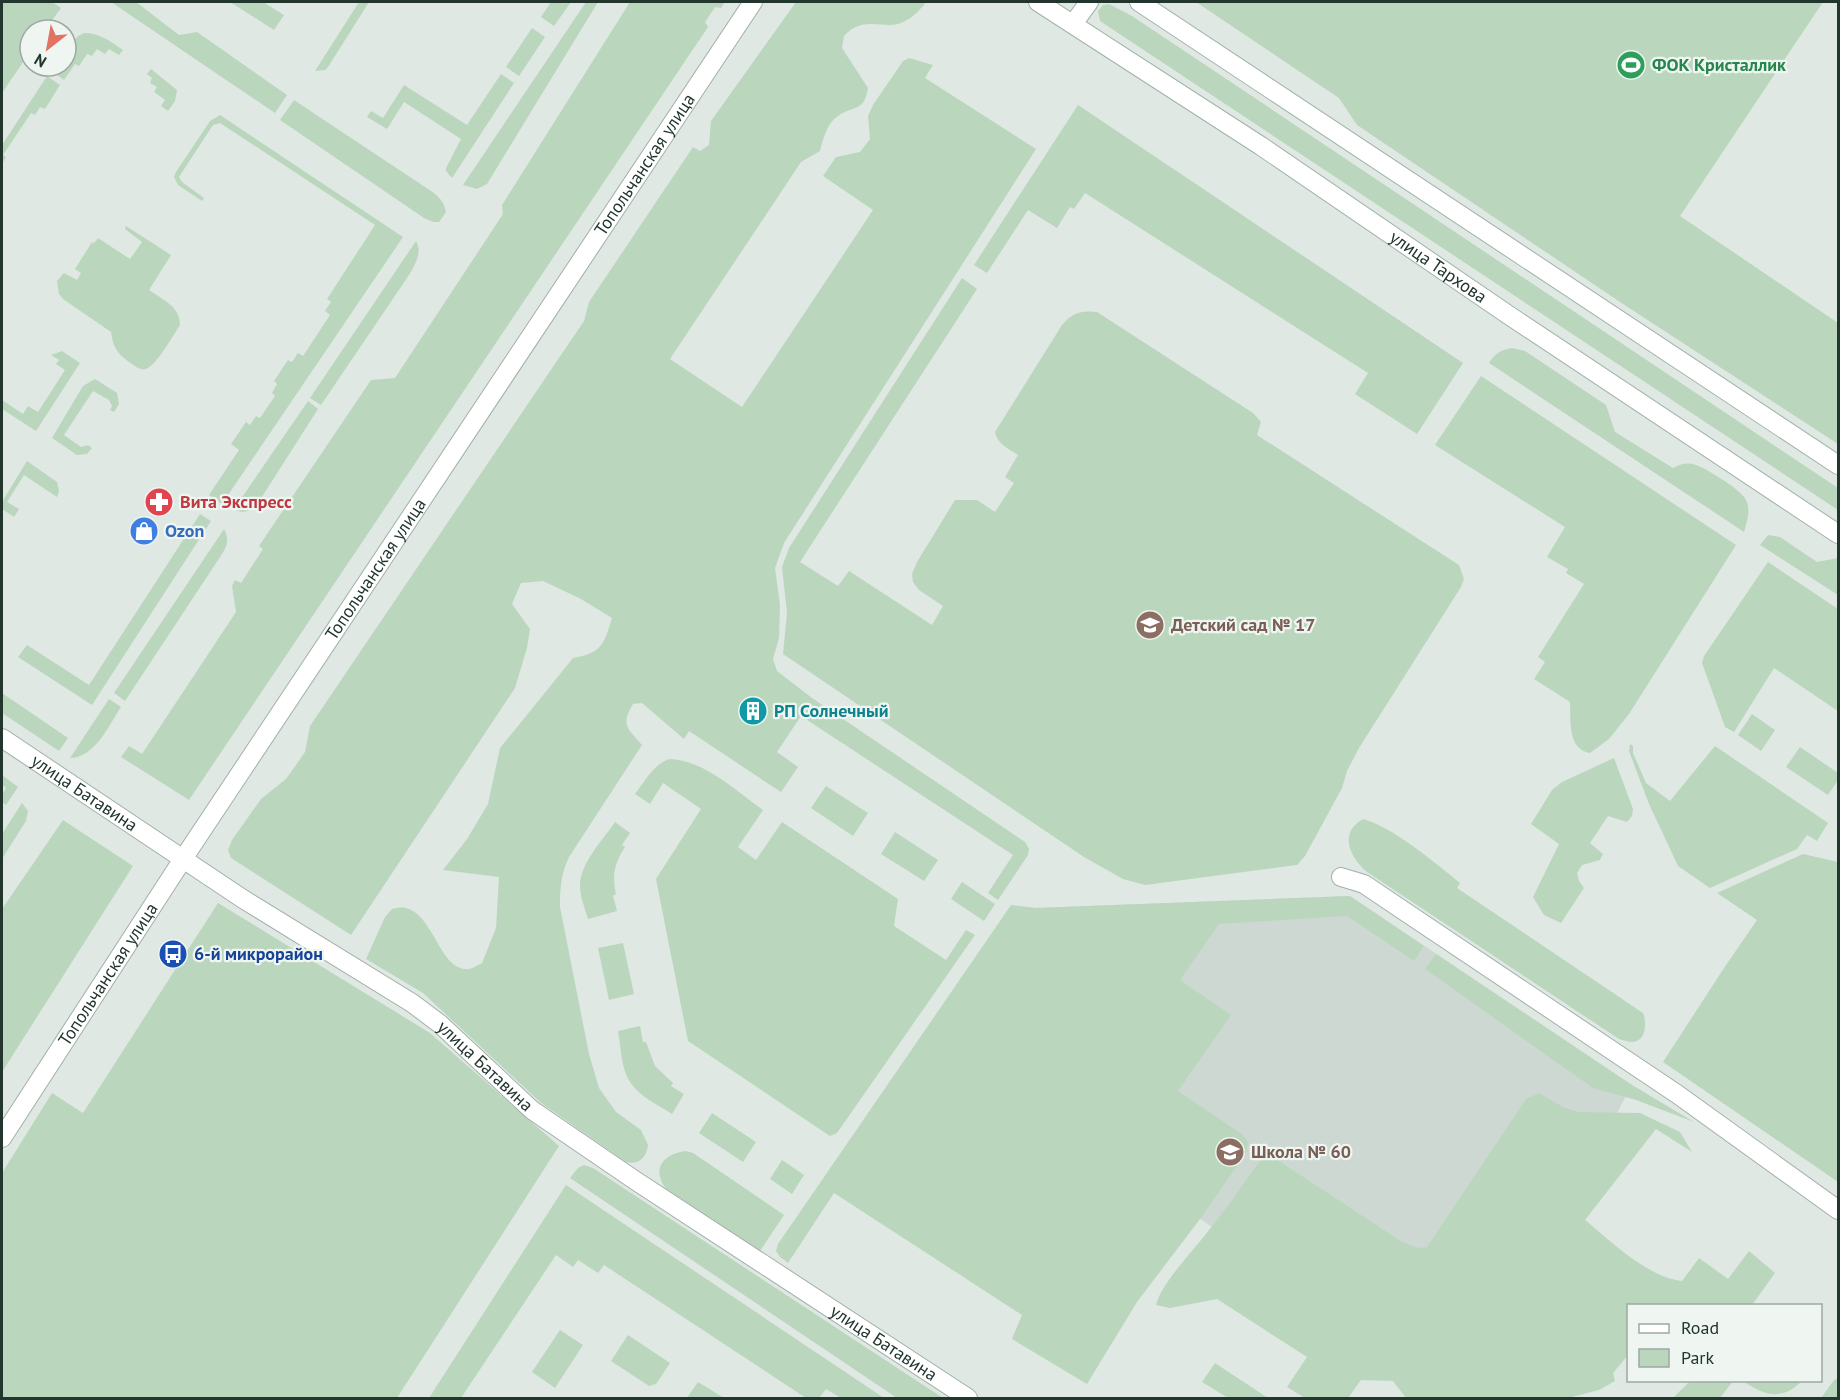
<svg xmlns="http://www.w3.org/2000/svg" width="1840" height="1400" font-family="'PT Sans',sans-serif">
<style>
.built{fill:#cdd8d2}
.green{fill:#bad7be}
.lines{fill:none;stroke-linecap:round;stroke-linejoin:round}
.minor-casing{stroke:#a3afa9;stroke-width:20}
.tertiary-casing{stroke:#a3afa9;stroke-width:20}
.secondary-casing{stroke:#a0b3a9;stroke-width:20}
.minor{stroke:#fff;stroke-width:18}
.tertiary{stroke:#fff;stroke-width:18}
.secondary{stroke:#fff;stroke-width:18}
.labels{text-anchor:middle;stroke-width:4.5;stroke-linejoin:round;paint-order:stroke}
.leisure-label{font-size:18px;font-weight:bold;fill:#27864d;stroke:#eff6f1;text-anchor:start}
.street-label{font-size:18px;fill:#22362e;stroke:#eff6f1}
.health-label{font-size:18px;font-weight:bold;fill:#be3a42;stroke:#eff6f1;text-anchor:start}
.shop-label{font-size:18px;font-weight:bold;fill:#366cbe;stroke:#eff6f1;text-anchor:start}
.education-label{font-size:18px;font-weight:bold;fill:#785e54;stroke:#eff6f1;text-anchor:start}
.culture-label{font-size:18px;font-weight:bold;fill:#0d838f;stroke:#eff6f1;text-anchor:start}
.transit-label{font-size:18px;font-weight:bold;fill:#164399;stroke:#eff6f1;text-anchor:start}
</style>
<rect width="100%" height="100%" fill="#dfe8e3"/>
<path class="built" d="M1350 896 1632 1085 1617 1113 1456 1339 1258 1257 1179 1205 1036 908Z"/>
<path class="green" d="M2 2H52L61 8 45 30H30V52L2 93Z
M111 2H136L179 35 197 32 287 95 275 113Z
M230 2H263L284 15 274 30Z
M359 2H369L328 67 325 70 315 71Z
M551 2H571L554 26 541 17Z
M586 2H598L487 184 477 189 463 185Z
M630 2H725L721 8 715 7 705 22 708 27 189 800 121 757 129 746 142 754 236 612 232 586 235 580 241 583 263 549 259 546 371 380 395 378 503 214 502 205Z
M796 2H926C918 13 905 25 890 25 879 25 866 22 856 27 852 28 847 33 844 36L842 48 868 88C864 113 853 105 838 116 827 123 823 139 820 151L801 162 670 359 742 407 873 210 823 176 836 157 860 152 870 139 868 116 873 105 903 61 909 58 933 65 925 78 1036 149 784 543 775 568 780 605 779 638 773 659 777 671 812 698 1025 842 1029 849 1028 855 998 900 988 893 1013 855 801 716 777 752 798 767 781 792 689 731 684 739 642 703 633 704C620 726 628 728 642 745L569 857C561 874 560 888 560 907L589 1054 599 1088 616 1112 641 1130 648 1145C646 1158 639 1165 626 1162L541 1103 423 993 366 959 385 917 392 909C396 908 402 907 406 908 435 916 440 972 469 969 473 968 478 965 482 963L496 928 499 877 443 870 467 839 488 804 500 748 573 658C601 653 604 645 612 618L581 599 543 581 521 583 512 604 530 629 527 648 515 688 351 935 231 858 228 850 232 840 261 799 286 779 305 752 310 726 584 321 589 302 693 147 700 151 709 145 711 121Z
M1196 2H1823L1680 216 1838 323V444L1620 302 1357 125 1339 98Z
M1109 4 1132 16 1838 488V510L1100 21 1098 11 1103 5Z
M532 28 545 37 519 76 506 67Z
M84 33C100 33 110 41 123 50L119 55 109 49 105 54 97 49 92 56 87 54 79 66 75 64 64 80 51 71 54 66H66V49L78 36Z
M151 69 177 90 175 101 168 111 161 106 165 100 154 92 157 87 150 83 152 78 147 74Z
M501 74 514 83 452 178 446 171V168L461 139 404 102 387 129 367 117 371 111 383 118 404 85 467 125Z
M47 76 60 85 45 109 40 107 35 115 31 113 3 155 6 157 2 164V145Z
M294 100 434 193C441 199 444 203 446 212L439 222H433L424 218 280 120Z
M1078 105 1463 363 1417 434 1355 394 1368 373 1085 193 1074 209 1070 207 1057 228 1028 210 987 273 974 265Z
M220 115 403 237 222 504 209 495 239 450 231 444 246 422 250 425 256 416 260 418 275 396 272 393 277 384 274 381 288 360 292 362 298 353 303 356 330 315 325 311 331 302 327 299 375 225 220 123 213 125 179 177 182 182 204 198 202 201 178 185 174 177 176 172 210 121Z
M126 226 171 255 149 290C163 300 180 306 180 325 174 334 156 366 146 369 140 371 134 365 129 362 117 353 113 347 111 332L63 299 59 294 57 281 64 273 77 280 81 273 75 269 92 242 94 243 98 238 130 259 142 242 125 229Z
M416 241C423 253 414 267 407 278L321 405 310 398Z
M962 278 977 289 800 562 838 586 849 571 932 625 943 606 919 590 913 582 912 574 917 562 955 500H977L995 512 1014 483 1005 477 1018 455C1009 449 997 444 995 432L1062 325C1072 313 1081 310 1097 312L1253 413 1261 422 1257 435 1459 565 1464 579 1461 587 1359 748 1347 771 1342 788 1305 856 1297 865 1145 885 1123 879 1084 857 783 654 787 613 782 567 789 548Z
M1512 348 1525 351 1606 405 1615 432 1673 468C1680 464 1688 462 1696 465 1707 469 1742 490 1746 500 1751 511 1747 521 1744 532L1489 363C1495 353 1501 350 1512 348Z
M62 351 80 363 36 431 2 409V400L23 414 28 406 38 412 65 370 56 364 59 360 51 355Z
M1481 376 1736 545 1629 714 1609 739 1590 753C1567 749 1571 721 1570 702L1534 679 1545 662 1538 657 1584 584 1566 573 1568 569 1547 557 1565 527 1435 445Z
M95 379 117 393 119 404 114 412 110 410 112 406 109 400 93 391 64 435 81 447 88 445 92 448 87 454 77 455 52 438 83 386Z
M308 401 318 409 258 503C251 511 244 515 234 509Z
M27 461 57 482 59 491 57 497 24 475 7 502 19 509 14 517 2 509V502Z
M200 514 211 521 92 705 18 657 27 645 89 685Z
M224 529C229 539 228 545 222 554L125 701 114 693Z
M1768 535 1780 537 1817 562 1838 558V595L1760 545Z
M1768 562 1838 609V711L1774 668 1734 732 1725 727 1702 663 1704 656Z
M2 693 68 738 59 751 2 713Z
M109 699 121 707C109 725 95 758 70 758Z
M1752 714 1775 730 1761 751 1738 735Z
M1630 744 1633 746V753L1646 783 1670 801 1715 746 1828 823 1817 841 1807 835 1797 849 1710 888 1678 866 1649 804 1629 751Z
M1800 747 1838 773V780L1828 795 1786 767Z
M1614 758 1633 809 1632 816 1627 822 1608 816 1590 843 1603 854 1600 860 1582 865 1577 873 1579 881 1584 888 1561 923 1544 915 1533 897 1559 844 1531 824 1552 790 1562 782Z
M669 759C704 760 735 790 763 810L738 847 756 860 782 822 898 899 894 926 946 960 966 930 975 935 837 1133 830 1136 688 1041 656 879 701 809 663 783 650 804 635 794C645 781 653 765 669 759Z
M2 775 18 787 6 805 2 802V795L6 788 2 784Z
M826 786 868 813 853 836 811 808Z
M22 803 28 811 26 821 2 859V834Z
M1363 819C1391 826 1437 864 1460 883L1457 888 1643 1013C1647 1022 1646 1041 1633 1042 1629 1042 1623 1040 1619 1039L1367 872C1350 858 1338 833 1363 819Z
M63 820 133 866 2 1072V909Z
M615 822 630 833 622 845 625 847C614 864 612 875 616 894L613 896 617 911 588 919C585 909 580 896 580 886 580 863 603 840 615 822Z
M895 832 938 860 924 881 881 854Z
M1803 854 1838 862V1182L1663 1062 1724 968 1757 920 1717 893Z
M962 882 995 904 984 921 951 899Z
M1350 896 1424 946 1414 961 1347 916 1219 924 1180 980 1231 1015 1178 1091 1243 1135 1248 1142 1246 1153 1200 1219 1137 1302 1087 1384 1012 1339 1022 1315 834 1193 788 1263 780 1257 776 1251 778 1244 1011 905 1036 908Z
M218 903 430 1033 559 1146 397 1398H2V1173L52 1093 83 1113Z
M623 943 634 994 609 1000 598 948Z
M1436 954 1632 1085 1694 1122 1636 1100 1593 1088 1425 969Z
M640 1026 643 1042H646L655 1066 673 1083 671 1086 684 1094 672 1114C658 1105 639 1096 630 1082 621 1069 621 1047 618 1031Z
M1539 1093 1563 1107 1578 1112 1640 1113 1680 1132 1692 1152 1656 1129 1585 1220C1612 1242 1647 1277 1682 1281L1699 1258 1728 1279 1749 1251 1775 1273 1752 1305 1694 1306 1687 1304 1684 1306H1628V1355L1613 1373 1615 1381 1599 1390 1568 1398H1406L1393 1381 1361 1380 1348 1398H1305L1287 1387 1307 1357 1217 1299 1170 1308 1156 1305C1161 1283 1195 1249 1209 1230 1227 1208 1242 1185 1259 1162L1267 1157 1279 1161 1399 1240 1417 1248 1427 1247 1526 1099Z
M712 1113 756 1142 743 1162 699 1133Z
M686 1151 693 1153 784 1215 760 1251 666 1189C651 1169 663 1154 686 1151Z
M782 1160 804 1175 792 1194 770 1179Z
M584 1165 593 1168 943 1398H897L570 1178 578 1168Z
M566 1185 884 1398H841L826 1389 819 1398H806L604 1265 598 1273 578 1260 573 1267 556 1255 461 1398H429Z
M560 1330 583 1345 555 1388 532 1372Z
M628 1335 670 1363 656 1384 649 1386 611 1361Z
M1215 1363 1268 1398H1228L1202 1382Z
M1838 1378V1398H1821L1834 1380Z
M1690 1381V1380L1733 1381 1720 1398H1673Z
M1743 1381H1802C1783 1400 1766 1397 1743 1381Z
M698 1382 724 1398H687Z"/>
<g class="lines">
<g class="minor-casing">
<g id="minor">
<path id="s1" d="M2 738 243 899 412 1003 440 1024 532 1110 636 1181 968 1398"/>
<path d="M1341 877 1364 884 1407 913 1677 1094 1838 1210"/>
<path id="s2" d="M2 1138 183 859"/>
</g>
</g>
<g class="tertiary-casing">
<g id="tertiary">
<path id="s3" d="M183 859 753 2"/>
</g>
</g>
<g class="secondary-casing">
<g id="secondary">
<path id="s4" d="M1038 2 1261 146 1510 316 1838 534"/>
<path d="M1139 2 1838 465"/>
<path d="M1073 24 1089 2"/>
</g>
</g>
<use href="#minor" class="minor"/>
<use href="#tertiary" class="tertiary"/>
<use href="#secondary" class="secondary"/>
</g>
<defs>
<g id="stadium-disc" transform="scale(1.5)"><circle r="9.5" fill="#2e9e5b" stroke="#eff6f1"/><path d="M0-5a6.5 5 0 1 0 0 10a6.5 5 0 1 0 0-10ZM-3.5-1.8h7v3.6h-7Z" fill="#fff"/></g>
<g id="pharmacy-disc" transform="scale(1.5)"><circle r="9.5" fill="#e0444e" stroke="#eff6f1"/><path d="M-2-6h4v4h4v4h-4v4h-4v-4h-4v-4h4Z" fill="#fff"/></g>
<g id="shop-disc" transform="scale(1.5)"><circle r="9.5" fill="#3f7fe0" stroke="#eff6f1"/><path d="M-5-2.5h2.3a2.7 3.5 0 0 1 5.4 0H5L5.5 6h-11ZM-1.5-2.5h3a1.5 2.3 0 0 0-3 0Z" fill="#fff"/></g>
<g id="school-disc" transform="scale(1.5)"><circle r="9.5" fill="#8d6e63" stroke="#eff6f1"/><path d="M0-5L7-2L0 1L-7-2ZM-4 1L0 2.5L4 1V4Q0 6-4 4Z" fill="#fff"/></g>
<g id="building-disc" transform="scale(1.5)"><circle r="9.5" fill="#0f9aa8" stroke="#eff6f1"/><path d="M-4-6H4V6H1V3H-1V6H-4ZM-2.5-4.3h1.7v1.8h-1.7ZM.8-4.3h1.7v1.8H.8ZM-2.5-1h1.7V.8h-1.7ZM.8-1h1.7V.8H.8Z" fill="#fff"/></g>
<g id="bus-disc" transform="scale(1.5)"><circle r="9.5" fill="#1a4fb4" stroke="#eff6f1"/><path d="M-5-6H5V4H4V6H2V4H-2V6H-4V4H-5ZM-3.5-4V0h7V-4ZM-3.5 1.2v1.5H-2V1.2ZM2 1.2v1.5H3.5V1.2Z" fill="#fff"/></g>
</defs>
<g fill-rule="evenodd">
<use href="#stadium-disc" x="1631" y="65"/>
<use href="#pharmacy-disc" x="159" y="502"/>
<use href="#shop-disc" x="144" y="531"/>
<use href="#school-disc" x="1150" y="625"/>
<use href="#building-disc" x="753" y="711"/>
<use href="#bus-disc" x="173" y="954"/>
<use href="#school-disc" x="1230" y="1152"/>
</g>
<g class="labels">
<g class="leisure-label">
<text x="1652" y="71">ФОК Кристаллик</text>
</g>
<g class="street-label">
<text dy="6" stroke="none"><textPath href="#s3" startOffset="834">Топольчанская улица</textPath></text>
<text dy="6" stroke="none"><textPath href="#s4" startOffset="480">улица Тархова</textPath></text>
<text dy="6" stroke="none"><textPath href="#s3" startOffset="348">Топольчанская улица</textPath></text>
<text dy="6" stroke="none"><textPath href="#s1" startOffset="99">улица Батавина</textPath></text>
<text dy="6" stroke="none"><textPath href="#s2" startOffset="195">Топольчанская улица</textPath></text>
<text dy="6" stroke="none"><textPath href="#s1" startOffset="585">улица Батавина</textPath></text>
<text dy="6" stroke="none"><textPath href="#s1" startOffset="1071">улица Батавина</textPath></text>
</g>
<g class="health-label">
<text x="180" y="508">Вита Экспресс</text>
</g>
<g class="shop-label">
<text x="165" y="537">Ozon</text>
</g>
<g class="education-label">
<text x="1171" y="631">Детский сад № 17</text>
<text x="1251" y="1158">Школа № 60</text>
</g>
<g class="culture-label">
<text x="774" y="717">РП Солнечный</text>
</g>
<g class="transit-label">
<text x="194" y="960">6-й микрорайон</text>
</g>
</g>
<rect width="1840" height="1400" fill="none" stroke="#22362e" stroke-width="6"/>
<rect x="1627" y="1304" width="195" height="78" fill="#eff6f1" stroke="#9da9a3" stroke-width="1.5"/>
<rect x="1639" y="1324" width="30" height="9" fill="#ffffff" stroke="#9da9a3" stroke-width="1.5"/>
<text x="1681" y="1334" font-size="18" fill="#22362e">Road</text>
<rect x="1639" y="1349" width="30" height="18" fill="#bad7be" stroke="#9da9a3" stroke-width="1.5"/>
<text x="1681" y="1364" font-size="18" fill="#22362e">Park</text>
<g transform="translate(48 48) rotate(211)"><circle r="28" fill="#eff6f1" stroke="#9da9a3" stroke-width="1.5"/>
<path d="M0-4.5L10 22L0 15L-10 22Z" fill="#e27364"/>
<text y="-9" font-size="16" font-weight="bold" text-anchor="middle" fill="#22362e">N</text>
</g>
</svg>
